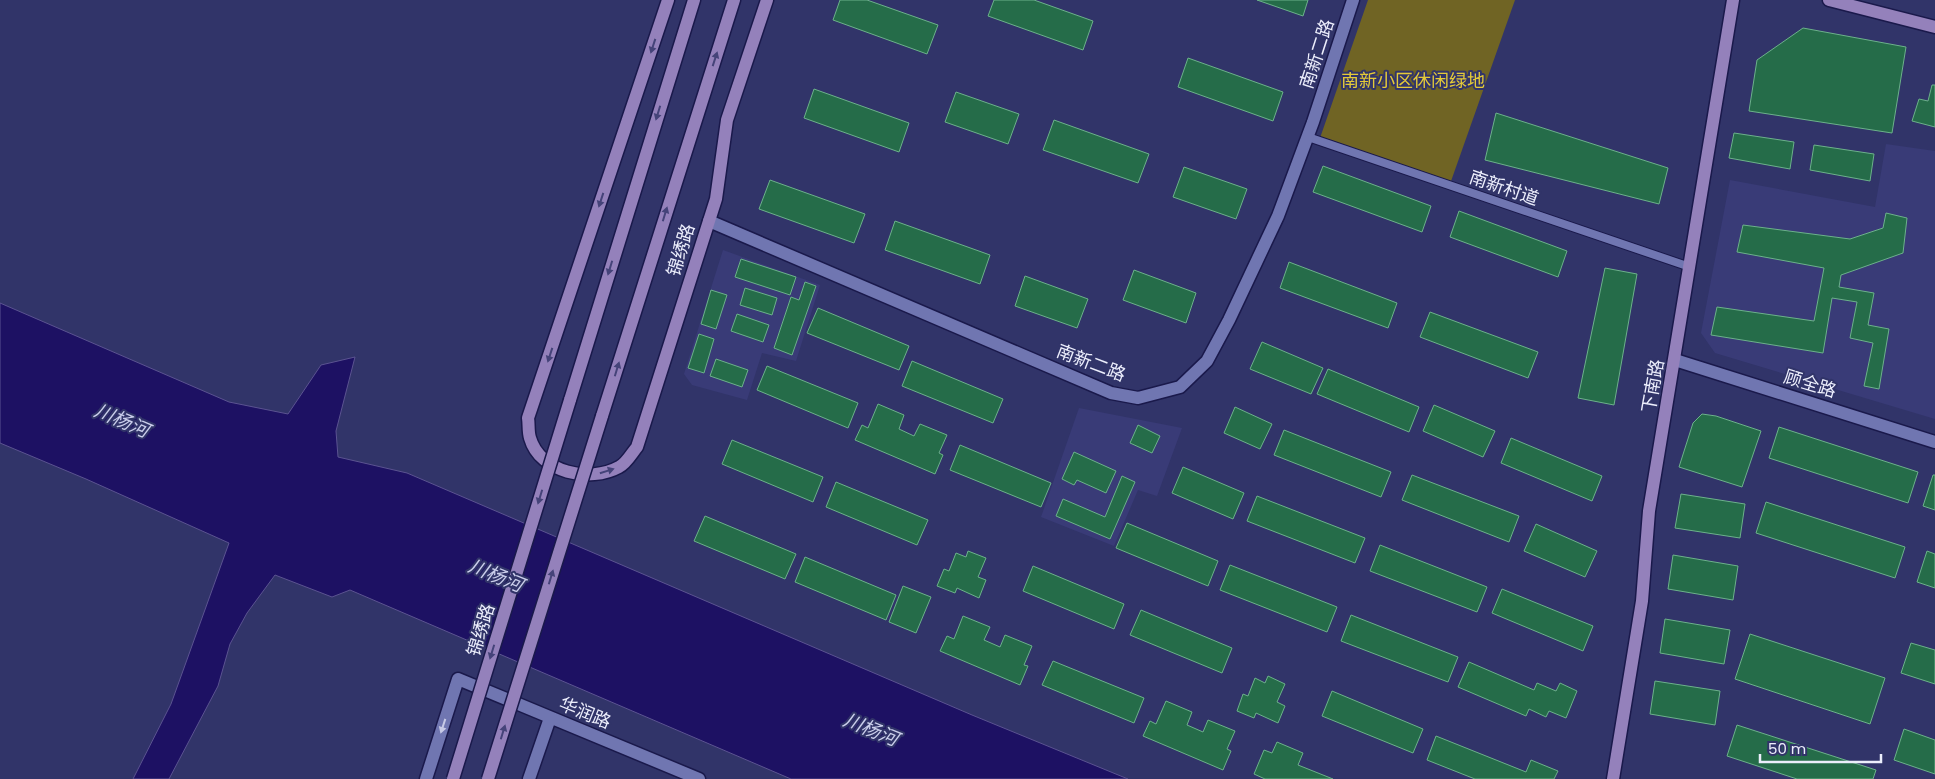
<svg xmlns="http://www.w3.org/2000/svg" width="1935" height="779" font-family="Poppins,'Noto Sans SC',sans-serif">
<style>
.built{fill:#393b77}
.green{fill:#706424}
.water{fill:#1d1163;stroke:#5b5391}
.building{fill:#256c49;stroke:#6cb18b}
.lines{fill:none;stroke-linecap:round;stroke-linejoin:round}
.lane-casing{stroke:#1a194b;stroke-width:10}
.street-casing{stroke:#1a194b;stroke-width:15}
.secondary-casing{stroke:#1a194b;stroke-width:15}
.lane{stroke:#7076b1;stroke-width:8}
.street{stroke:#7076b1;stroke-width:12}
.secondary{stroke:#9481bb;stroke-width:12}
.secondary-bridge-casing{stroke:#1a194b;stroke-width:15;stroke-linecap:butt}
.secondary-bridge{stroke:#9481bb;stroke-width:12}
.oneway{fill:#454379}
.oneway2{fill:#c7cae6}
.labels{text-anchor:middle;stroke-width:4;stroke-linejoin:round;paint-order:stroke}
.street-label{font-size:18px;fill:#eceefc;stroke:#313469}
.park-label{font-size:18px;fill:#e4ca38;stroke:#313469}
.water-label{font-size:19px;font-style:italic;fill:#caceeb;stroke:#313469}
</style>
<rect width="100%" height="100%" fill="#313469"/>
<path class="built" d="M1886 144 1935 151V419L1715 353 1701 333 1730 180 1875 207Z
M723 250 820 285 796 361 762 353 747 400 692 385 684 374Z
M1079 408 1182 428 1157 496 1138 490 1114 546 1041 517Z"/>
<path class="green" d="M1368 0H1515L1450 184 1320 138Z"/>
<path class="water" d="M0 303 229 402 288 414 321 365 355 357 336 431 338 457 407 473 972 715 1128 779H791L350 590 332 597 275 575 247 613 230 644 218 686 169 779H133L171 704 229 543 86 479 0 443Z"/>
<path class="building" d="M840 0H867L938 25 927 54 833 20Z
M994 0H1034L1093 21 1083 50 988 16Z
M1257 0H1308L1303 16Z
M1803 28 1906 47 1892 133 1749 111 1757 60Z
M1188 58 1283 92 1273 121 1178 87Z
M1932 85H1935V127L1912 121 1919 99 1928 101Z
M814 89 909 123 899 152 804 118Z
M956 92 1019 114 1008 144 945 122Z
M1496 113 1668 168 1659 204 1485 160Z
M1054 120 1149 154 1138 183 1043 150Z
M1734 133 1794 142 1790 169 1729 158Z
M1814 145 1874 154 1870 181 1810 170Z
M1323 166 1431 206 1422 232 1313 192Z
M1184 167 1247 189 1236 219 1173 197Z
M770 180 865 214 854 243 759 209Z
M1459 211 1567 251 1558 277 1450 237Z
M1886 213 1907 218 1903 253 1841 275 1839 287 1874 293 1868 325 1889 329 1879 389 1864 386 1873 343 1850 338 1857 302 1832 298 1823 353 1711 335 1717 307 1814 321 1824 268 1737 252 1743 225 1850 239 1883 228Z
M895 221 990 255 980 284 885 250Z
M741 259 796 277 790 295 735 277Z
M1289 262 1397 303 1388 328 1280 288Z
M1605 268 1637 274 1614 405 1578 398Z
M1134 270 1196 293 1186 323 1123 300Z
M1025 276 1088 299 1077 328 1015 306Z
M805 282 816 286 792 355 774 348 791 297 799 300Z
M745 288 777 298 772 315 740 305Z
M711 290 727 295 716 329 701 324Z
M818 308 909 346 899 370 807 333Z
M1430 312 1538 352 1528 378 1420 337Z
M737 314 769 325 763 342 731 331Z
M699 334 714 339 704 373 688 368Z
M1262 342 1323 368 1311 394 1250 369Z
M716 359 748 370 742 387 710 376Z
M912 361 1003 399 993 423 902 386Z
M767 366 858 403 848 428 757 390Z
M1328 369 1419 407 1409 432 1317 394Z
M878 404 904 415 899 429 914 436 920 424 947 435 939 453 943 455 935 474 855 440 862 425 868 428Z
M1434 405 1495 431 1483 457 1423 431Z
M1235 407 1272 424 1260 449 1224 433Z
M1702 414 1716 416 1761 431 1742 487 1679 467 1693 423Z
M1138 425 1160 436 1152 453 1130 443Z
M1779 427 1918 472 1908 503 1769 458Z
M1284 430 1391 472 1381 497 1274 455Z
M1511 438 1602 476 1592 501 1501 463Z
M732 440 823 477 813 502 722 464Z
M960 445 1051 483 1041 507 950 470Z
M1074 452 1116 471 1106 493 1077 480 1074 485 1062 479Z
M1183 467 1244 493 1233 519 1172 493Z
M1412 475 1519 516 1509 542 1402 500Z
M1933 475H1935V510L1923 506Z
M1122 476 1135 482 1110 539 1056 516 1063 499 1105 517Z
M836 482 928 520 917 545 826 507Z
M1681 494 1745 504 1740 538 1675 528Z
M1257 496 1365 538 1355 563 1247 521Z
M1766 502 1905 547 1895 578 1756 533Z
M705 516 796 554 785 579 694 541Z
M1127 523 1218 561 1208 586 1116 548Z
M1536 524 1597 551 1585 577 1524 551Z
M1380 545 1487 587 1477 612 1370 571Z
M968 551 986 558 978 577 986 580 979 598 957 588 955 593 937 586 944 569 949 571 956 553 966 557Z
M1927 551 1935 554V588L1917 582Z
M1673 555 1738 566 1733 600 1668 589Z
M805 557 896 595 886 620 795 582Z
M1230 565 1337 607 1327 632 1220 590Z
M1033 566 1124 604 1114 629 1023 591Z
M903 586 931 597 916 633 889 622Z
M1502 589 1593 626 1583 651 1492 613Z
M1141 610 1232 648 1222 673 1130 635Z
M1351 615 1458 657 1448 682 1341 641Z
M963 616 990 627 984 640 1000 647 1005 635 1032 646 1024 665 1028 666 1020 685 940 651 947 636 954 639Z
M1665 619 1730 630 1724 664 1660 653Z
M1750 634 1885 678 1870 724 1735 679Z
M1911 643 1935 650V684L1901 673Z
M1053 661 1144 698 1134 723 1042 685Z
M1469 662 1534 690 1537 683 1556 691 1560 683 1577 691 1566 718 1549 711 1546 717 1529 709 1526 716 1458 687Z
M1268 676 1285 684 1277 702 1285 706 1278 723 1256 713 1254 718 1237 711 1243 694 1248 696 1255 678 1265 683Z
M1655 681 1720 691 1715 725 1650 714Z
M1332 691 1423 729 1413 753 1322 716Z
M1166 701 1192 712 1187 725 1203 732 1208 720 1235 731 1227 749 1231 751 1223 770 1143 736 1150 721 1156 724Z
M1737 725 1876 770 1873 779H1797L1727 756Z
M1904 729 1935 740V774L1894 760Z
M1436 736 1526 772 1531 760 1558 771 1554 779H1475L1427 760Z
M1277 742 1303 753 1298 765 1333 779H1265L1254 774 1264 750 1272 753Z"/>
<g class="lines">
<g class="lane-casing">
<path id="lane" d="M1308 137 1690 267"/>
</g>
<g class="street-casing">
<path id="street" d="M709 221 1111 393 1138 398 1180 387 1207 361 1229 320 1278 216 1313 122 1353 0
M1675 360 1935 442
M426 779 458 679 699 779
M529 779 550 718"/>
</g>
<g class="secondary-casing">
<path id="secondary" d="M668 0 528 418C529 424 528 432 530 438 540 473 590 483 619 467 626 464 632 453 637 447L716 199 727 120 767 0
M1829 0 1935 27
M570 400 694 0
M602 416 734 0
M1613 779 1642 601 1649 511 1733 0"/>
</g>
<use href="#lane" class="lane"/>
<use href="#street" class="street"/>
<use href="#secondary" class="secondary"/>
<g class="secondary-bridge-casing">
<path id="secondary-bridge" d="M453 779 570 400
M488 779 602 416"/>
</g>
<use href="#secondary-bridge" class="secondary-bridge"/>
</g>
<defs><path id="oneway-solid" d="M-6-.8H1V-3.2L6.5 0L1 3.2V.8H-6Z" transform="scale(1.25)"/></defs>
<g class="oneway">
<use href="#oneway-solid" transform="translate(653 46) rotate(108)"/>
<use href="#oneway-solid" transform="translate(715 59) rotate(-72)"/>
<use href="#oneway-solid" transform="translate(658 113) rotate(107)"/>
<use href="#oneway-solid" transform="translate(601 200) rotate(108)"/>
<use href="#oneway-solid" transform="translate(665 214) rotate(-73)"/>
<use href="#oneway-solid" transform="translate(610 268) rotate(107)"/>
<use href="#oneway-solid" transform="translate(550 355) rotate(108)"/>
<use href="#oneway-solid" transform="translate(617 369) rotate(-73)"/>
<use href="#oneway-solid" transform="translate(607 471) rotate(-18)"/>
<use href="#oneway-solid" transform="translate(540 497) rotate(107)"/>
<use href="#oneway-solid" transform="translate(551 577) rotate(-73)"/>
<use href="#oneway-solid" transform="translate(492 652) rotate(107)"/>
<use href="#oneway-solid" transform="translate(503 732) rotate(-73)"/>
</g>
<use class="oneway2" href="#oneway-solid" transform="translate(443 726) rotate(108)"/>
<g class="labels">
<g class="street-label">
<text transform="translate(1317 54) rotate(-72)" y="6">南新二路</text>
<text transform="translate(1504 188) rotate(19)" y="6">南新村道</text>
<text transform="translate(681 250) rotate(-73)" y="6">锦绣路</text>
<text transform="translate(1091 363) rotate(21)" y="6">南新二路</text>
<text transform="translate(1810 384) rotate(17)" y="6">顾全路</text>
<text transform="translate(1653 386) rotate(-80)" y="6">下南路</text>
<text transform="translate(481 630) rotate(-73)" y="6">锦绣路</text>
<text transform="translate(585 713) rotate(22)" y="6">华润路</text>
</g>
<g class="park-label">
<text x="1413" y="87">南新小区休闲绿地</text>
</g>
<g class="water-label">
<text transform="translate(122 420) rotate(23)" y="7">川杨河</text>
<text transform="translate(496 575) rotate(22)" y="7">川杨河</text>
<text transform="translate(871 729) rotate(22)" y="7">川杨河</text>
</g>
</g>
<path d="M1760 754v8h121v-8" fill="none" stroke="#eceefc" stroke-width="2.5"/>
<text x="1768" y="754" font-size="15" fill="#eceefc" stroke="#313469" stroke-width="4" paint-order="stroke">50 m</text>
</svg>
